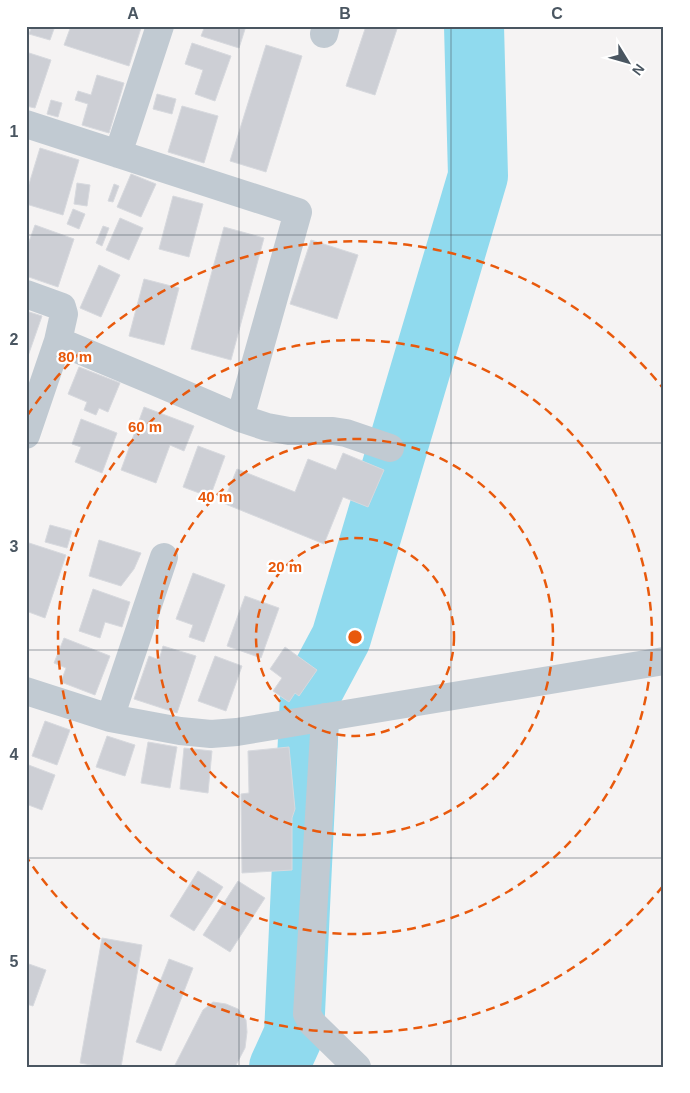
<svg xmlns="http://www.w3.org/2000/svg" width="690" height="1093" font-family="Helvetica,sans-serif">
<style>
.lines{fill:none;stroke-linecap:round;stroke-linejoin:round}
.river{stroke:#90daee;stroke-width:60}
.building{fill:#cdcfd5;stroke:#d7d9de}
.minor{stroke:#c1cad2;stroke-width:28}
.grid{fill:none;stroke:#4a5661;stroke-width:1;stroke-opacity:0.55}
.ring{fill:none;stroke:#e8590c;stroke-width:2.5;stroke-dasharray:9 6}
.centre{fill:#e8590c;stroke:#fff;stroke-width:2.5}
.ring-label{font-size:15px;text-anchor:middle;font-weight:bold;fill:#e8590c;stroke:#fff;stroke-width:4.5;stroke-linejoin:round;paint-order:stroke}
.neatline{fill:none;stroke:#4a5661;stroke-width:2}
.grid-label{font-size:16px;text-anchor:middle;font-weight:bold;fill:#4a5661}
</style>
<rect width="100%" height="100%" fill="#f5f3f3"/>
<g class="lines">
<path class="river" d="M279 1067 294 1034 310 696 341 638 478 176 474 26"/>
</g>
<path class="building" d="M32 26H55L50 40 29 34Z
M71 26H135L141 28 129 66 64 45Z
M205 26H246L239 48 201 36Z
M366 26H398L375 95 346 86Z
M192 43 231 56 215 101 195 94 203 70 185 64Z
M266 45 302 56 266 172 230 161Z
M26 52 51 60 35 108 26 106Z
M97 75 124 83 109 133 82 125 88 104 75 100 78 91 91 95Z
M157 94 176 99 172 114 153 109Z
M51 100 62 103 58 117 47 114Z
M182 106 218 116 204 163 168 152Z
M40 148 79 160 63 215 26 204V194Z
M131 174 156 184 141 217 117 207Z
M77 183 90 185 87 206 74 204Z
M114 184 119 186 113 202 108 201Z
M173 196 203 204 189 257 159 249Z
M73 209 85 214 79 229 67 224Z
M120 218 143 228 129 260 106 250Z
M35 225 74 239 58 287 26 276V250Z
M103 226 109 228 102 246 96 243Z
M224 227 264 238 231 360 191 349Z
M311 240 358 255 337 319 290 304Z
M99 265 120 275 101 317 80 308Z
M144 279 179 288 164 345 129 336Z
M26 311 42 316 28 356 26 355Z
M79 367 120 383 108 412 99 408 96 415 84 410 87 402 68 394Z
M144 407 194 426 184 451 170 445 156 483 121 470Z
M81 419 117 433 102 473 75 462 81 447 72 444Z
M198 446 225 456 210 497 183 487Z
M343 453 384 470 368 507 343 497 324 544 223 503 237 469 295 492 308 459 336 470Z
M50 525 72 531 67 548 45 542Z
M99 540 141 553 134 569 121 586 89 576Z
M26 542 66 555 45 618 26 611Z
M193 573 225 585 204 642 189 637 193 625 176 619Z
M93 589 130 602 122 627 105 622 100 638 79 631Z
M245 596 279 608 261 658 227 646Z
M64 638 110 656 95 695 61 682 66 668 54 663Z
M163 646 196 656 177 713 134 699 149 656 159 660Z
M285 647 317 670 299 696 295 693 289 702 273 691 282 678 270 669Z
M215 656 242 666 226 711 198 701Z
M45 721 70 730 57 765 32 756Z
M107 736 135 745 125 776 96 767Z
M148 742 177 747 170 788 141 783Z
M289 747 295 809 292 818V870L242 873 241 794 249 793 248 751Z
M184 748 212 751 208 793 180 789Z
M26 764 55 775 42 810 26 804Z
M198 871 223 887 194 931 170 916Z
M238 881 265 898 230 952 203 935Z
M102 938 142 945 121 1067H102L80 1063Z
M169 959 193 968 161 1051 136 1042Z
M26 963 46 970 33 1006 26 1004Z
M213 1002 226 1004 238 1009 246 1020 247 1032 245 1048 235 1067H174L203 1010Z"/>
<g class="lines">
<path class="minor" d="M324 34 326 26
M26 124 298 212 240 418
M118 154 160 26
M26 294 62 307 64 314 58 341 26 435
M58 341 156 382 240 418 267 427 289 431H333L346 433 390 448
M26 691 110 718 180 731 211 734 237 732 664 661
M325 717 307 1014 312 1023 357 1067
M110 718 164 557"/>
</g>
<path class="grid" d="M239 26V1067M451 26V1067M26 235H664M26 443H664M26 650H664M26 858H664"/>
<g class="ring">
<circle cx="355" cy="637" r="99"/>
<circle cx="355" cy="637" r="198"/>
<circle cx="355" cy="637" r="297"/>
<path d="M663 886A396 396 0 0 1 27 858M27 416A396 396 0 0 1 663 388"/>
</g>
<circle cx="355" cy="637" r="8" class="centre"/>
<g class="ring-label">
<text x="75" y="362">80 m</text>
<text x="145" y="432">60 m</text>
<text x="215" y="502">40 m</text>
<text x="285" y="572">20 m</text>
</g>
<rect width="690" height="1093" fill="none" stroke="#ffffff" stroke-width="55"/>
<g transform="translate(628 62) rotate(127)" stroke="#ffffff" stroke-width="4" paint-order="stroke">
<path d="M0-4L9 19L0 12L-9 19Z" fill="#4a5661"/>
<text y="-8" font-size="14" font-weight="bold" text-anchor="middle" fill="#4a5661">N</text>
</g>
<rect x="28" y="28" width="634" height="1038" class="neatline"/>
<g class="grid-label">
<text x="133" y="19">A</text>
<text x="345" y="19">B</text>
<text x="557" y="19">C</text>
<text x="14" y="137">1</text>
<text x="14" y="345">2</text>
<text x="14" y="552">3</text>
<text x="14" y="760">4</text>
<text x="14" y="967">5</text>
</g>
</svg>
